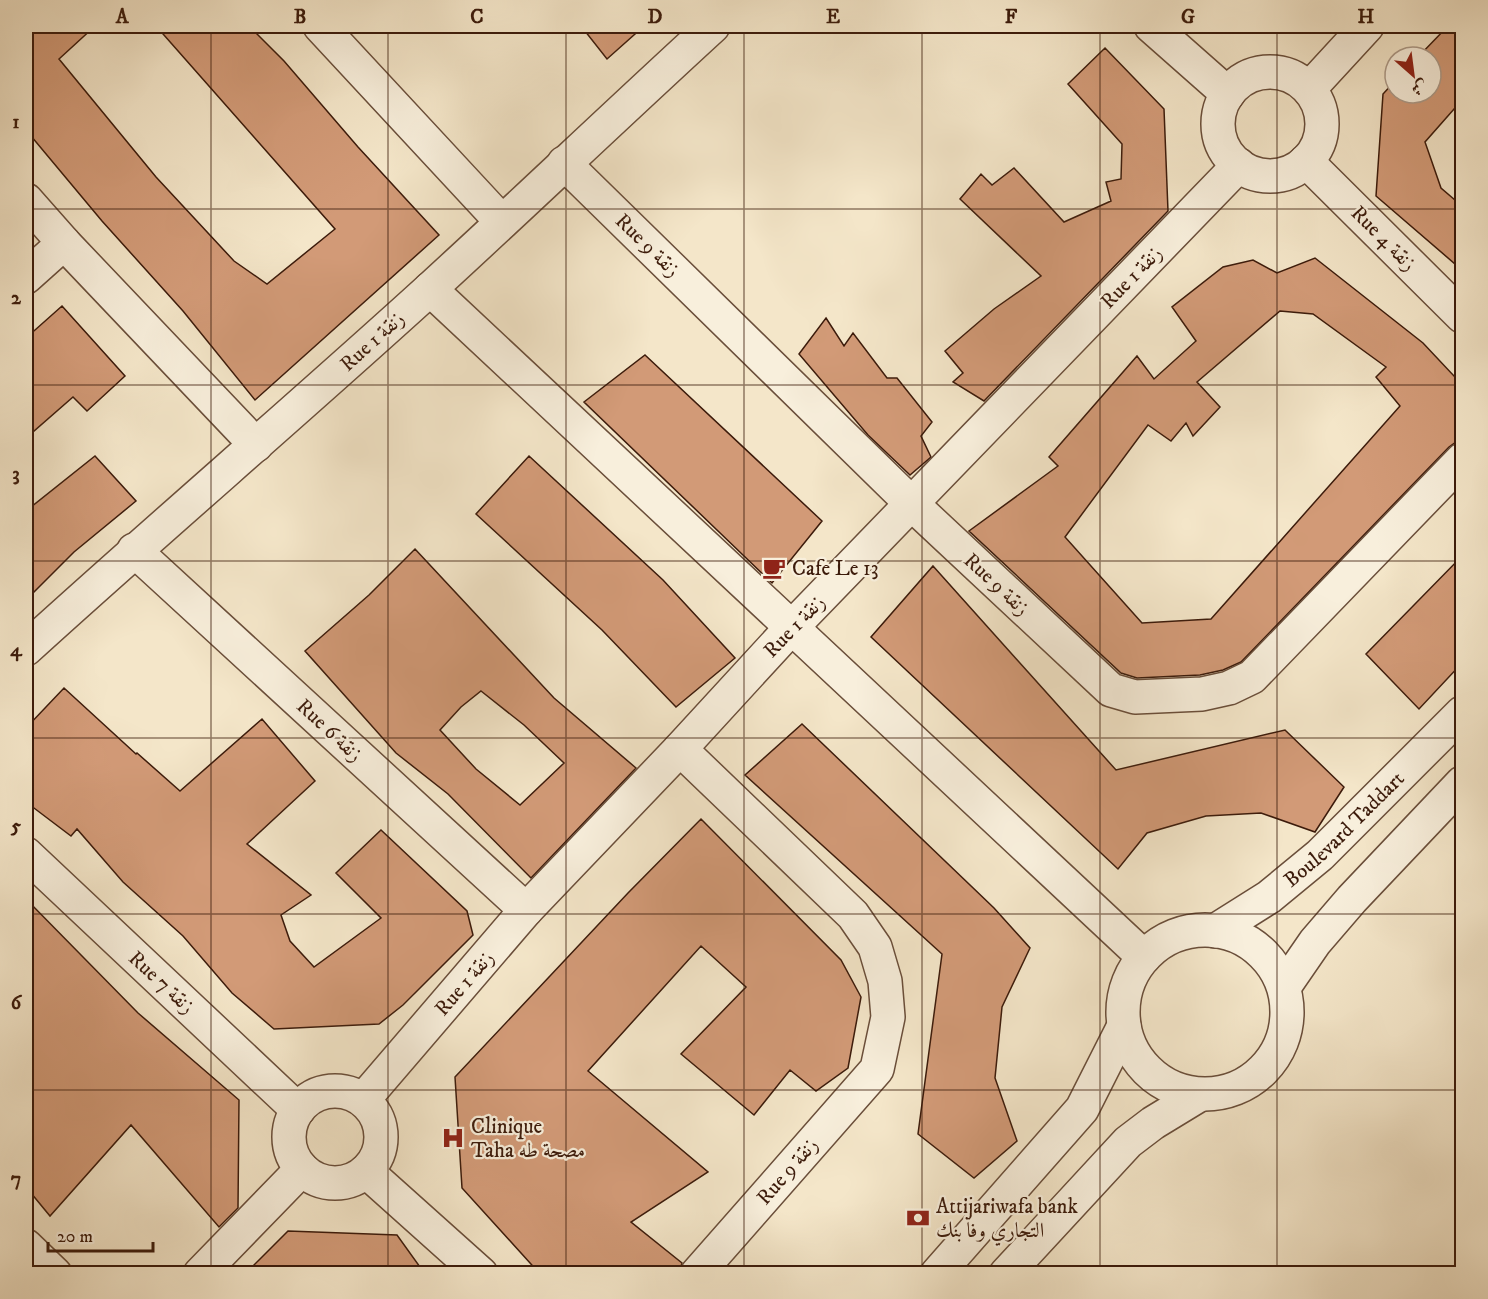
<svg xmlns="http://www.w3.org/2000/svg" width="1488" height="1299" font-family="'IM FELL DW Pica',Amiri,serif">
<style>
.building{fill:#d29a77;stroke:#3c1b0b;stroke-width:1.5;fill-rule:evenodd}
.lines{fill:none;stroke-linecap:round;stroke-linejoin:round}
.minor-casing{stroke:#6a4e3a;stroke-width:36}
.minor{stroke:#f8efdc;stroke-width:33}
.grid{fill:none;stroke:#3c1b0b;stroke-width:1.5;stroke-opacity:0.55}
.labels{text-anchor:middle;stroke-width:4.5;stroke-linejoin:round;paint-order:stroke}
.street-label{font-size:21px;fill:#3c1b0b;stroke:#f8efdc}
.poi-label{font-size:21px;fill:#3c1b0b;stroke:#f8efdc;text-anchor:start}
.neatline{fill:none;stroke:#3c1b0b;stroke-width:2}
.grid-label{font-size:20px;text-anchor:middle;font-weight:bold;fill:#3c1b0b}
</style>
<rect width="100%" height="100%" fill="#f4e6c9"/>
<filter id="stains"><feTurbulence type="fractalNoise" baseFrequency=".00333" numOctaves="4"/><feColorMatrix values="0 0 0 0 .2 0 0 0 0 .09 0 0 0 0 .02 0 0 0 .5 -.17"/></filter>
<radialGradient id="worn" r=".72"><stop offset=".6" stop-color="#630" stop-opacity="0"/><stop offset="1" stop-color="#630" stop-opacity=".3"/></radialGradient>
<path class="building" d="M26 26H95L59 59 156 177 234 261 267 284 335 229 156 26H249L284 61 358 147 439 235 255 400 183 311 102 221 26 130Z
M581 26H644L607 59Z
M1448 26H1462V100L1425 142 1441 188 1462 206V270L1376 196 1383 94 1395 81V93H1431V57H1418Z
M1105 48 1164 109 1168 211 984 401 953 382 963 373 945 351 994 309 1041 276 960 199 981 174 992 185 1014 168 1064 222 1111 201 1106 182 1121 179 1122 144 1068 84Z
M1315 258 1423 343 1455 377 1462 408V442H1456L1449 447 1241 662 1223 670 1200 675 1137 678 1121 673 969 531 1058 466 1049 457 1137 356 1154 379 1196 341 1172 307 1223 267 1253 260 1277 273ZM1280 311 1313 314 1386 367 1376 377 1400 406 1211 619 1142 623 1065 537 1148 425 1171 441 1186 423 1193 436 1220 407 1197 382Z
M62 306 125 376 87 411 73 397 26 438V338Z
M826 318 844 346 853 333 887 378H897L932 422 921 436 931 457 910 475 868 435 799 354Z
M645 355 822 521 772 583 584 402Z
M95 456 136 501 74 552 26 600V511Z
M529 456 663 580 735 658 676 707 602 630 476 514Z
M415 549 554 698 636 768 531 878 448 794 396 753 305 651 369 595ZM481 691 524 725 564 763 520 805 476 769 440 730 461 707Z
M1462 556V663L1419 709 1366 654Z
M933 566 1116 770 1285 730 1344 787 1315 832 1261 813 1206 816 1147 833 1118 869 871 637Z
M64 688 136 754 137 753 180 791 262 719 315 781 247 844 311 895 281 915 290 941 314 967 381 918 336 873 381 830 467 911 473 935 403 1005 379 1024 274 1029 232 993 183 936 123 882 77 829 71 836 26 802V728Z
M802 724 994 908 1030 948 1002 1007 995 1078 1017 1141 974 1178 918 1134 942 954 745 775Z
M701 819 841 960 861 997 848 1068 816 1091 790 1070 754 1115 681 1054 746 987 701 946 588 1071 708 1172 631 1222 682 1263 679 1274H540L462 1188 455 1077 628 893Z
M26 899 138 1013 239 1100 238 1208 219 1227 131 1125 50 1216 26 1187Z
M288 1231 397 1235 425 1274H245Z"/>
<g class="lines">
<g class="minor-casing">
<g id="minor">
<path d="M320 26 502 222"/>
<path d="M1151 26 1228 94"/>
<circle cx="1270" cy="124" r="52"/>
<path d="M1309 89 1367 26"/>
<path d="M1306 161 1462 316"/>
<path d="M564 163 912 504 1111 690 1135 697 1202 694 1229 688 1252 677 1462 460"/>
<path d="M26 200 64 243 256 445"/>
<path d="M26 277 64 243"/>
<path d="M430 289 1144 957"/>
<path d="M134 550 526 910"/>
<path d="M26 649C159 528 296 411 430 289 525 202 618 113 713 26"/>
<path d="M680 749 853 915 875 947 885 981 888 1017 877 1069 697 1274"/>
<path d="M26 854 298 1110"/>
<circle cx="1205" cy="1012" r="82"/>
<path id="s1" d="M1215 931 1269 897 1320 855 1462 713"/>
<path d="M1284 987 1315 942 1352 899 1462 783"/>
<circle cx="335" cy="1137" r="46"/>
<path d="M363 1100 526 910 680 749 792 627 1239 165"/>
<path d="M366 1171 481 1274"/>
<path d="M26 1246 55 1274"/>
<path d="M200 1274 302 1169"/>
<path d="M937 1274 1082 1109 1124 1026"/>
<path d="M1006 1274 1128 1142 1153 1123 1199 1095"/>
</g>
</g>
<use href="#minor" class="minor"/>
</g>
<path class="grid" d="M211 26V1274M388 26V1274M566 26V1274M744 26V1274M922 26V1274M1100 26V1274M1277 26V1274M26 209H1462M26 385H1462M26 561H1462M26 738H1462M26 914H1462M26 1090H1462"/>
<defs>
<g id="cafe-bare" transform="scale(1.8)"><path d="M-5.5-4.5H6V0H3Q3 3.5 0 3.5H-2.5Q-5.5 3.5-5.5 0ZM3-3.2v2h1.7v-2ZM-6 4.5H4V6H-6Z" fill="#8f2418" stroke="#f8efdc" stroke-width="2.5" paint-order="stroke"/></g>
<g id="hospital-bare" transform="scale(1.8)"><path d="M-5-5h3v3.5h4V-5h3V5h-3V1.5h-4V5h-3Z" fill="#8f2418" stroke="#f8efdc" stroke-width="2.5" paint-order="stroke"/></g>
<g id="bank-bare" transform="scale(1.8)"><path d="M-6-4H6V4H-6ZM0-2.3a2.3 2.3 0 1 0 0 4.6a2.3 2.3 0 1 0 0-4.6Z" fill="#8f2418" stroke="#f8efdc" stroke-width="2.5" paint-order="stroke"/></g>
</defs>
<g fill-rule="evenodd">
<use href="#cafe-bare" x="774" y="568"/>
<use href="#hospital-bare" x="453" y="1138"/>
<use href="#bank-bare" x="918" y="1218"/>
</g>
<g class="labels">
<g class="street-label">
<text transform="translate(1384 238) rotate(45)" y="7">Rue 4 زنقة</text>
<text transform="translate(648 245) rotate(44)" y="7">Rue 9 زنقة</text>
<text transform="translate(1131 277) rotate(-46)" y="7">Rue 1 زنقة</text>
<text transform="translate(372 341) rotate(-42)" y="7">Rue 1 زنقة</text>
<text transform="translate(997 584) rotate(43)" y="7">Rue 9 زنقة</text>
<text transform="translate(794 626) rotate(-46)" y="7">Rue 1 زنقة</text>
<text transform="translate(330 730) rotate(43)" y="7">Rue 6 زنقة</text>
<text dy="7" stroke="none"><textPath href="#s1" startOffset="165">Boulevard Taddart</textPath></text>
<text transform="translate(162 982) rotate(43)" y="7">Rue 7 زنقة</text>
<text transform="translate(464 983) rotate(-49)" y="7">Rue 1 زنقة</text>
<text transform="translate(787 1171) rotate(-49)" y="7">Rue 9 زنقة</text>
</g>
<g class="poi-label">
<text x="792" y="575">Cafe Le 13</text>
<text x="471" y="1133">Clinique<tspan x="471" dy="24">Taha مصحة طه</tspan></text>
<text x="936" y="1213">Attijariwafa bank<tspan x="936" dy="24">التجاري وفا بنك</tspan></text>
</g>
</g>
<rect width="1488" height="1299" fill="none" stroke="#f4e6c9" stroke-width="66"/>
<g transform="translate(1413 75) rotate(152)"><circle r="28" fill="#f8efdc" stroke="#ad9a88" stroke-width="1.5"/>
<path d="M0-4.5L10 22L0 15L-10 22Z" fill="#8f2418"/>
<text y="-9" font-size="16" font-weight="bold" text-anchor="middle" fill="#3c1b0b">ش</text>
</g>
<path d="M48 1242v9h105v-9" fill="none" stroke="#3c1b0b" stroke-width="3"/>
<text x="57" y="1242" font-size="18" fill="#3c1b0b" stroke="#f8efdc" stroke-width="4.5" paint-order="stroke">20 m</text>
<rect x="33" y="33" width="1422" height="1233" class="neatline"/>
<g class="grid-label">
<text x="122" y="23">A</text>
<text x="300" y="23">B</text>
<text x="477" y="23">C</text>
<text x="655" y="23">D</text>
<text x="833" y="23">E</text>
<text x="1011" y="23">F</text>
<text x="1188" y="23">G</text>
<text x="1366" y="23">H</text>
<text x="16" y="128">1</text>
<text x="16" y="304">2</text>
<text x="16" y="480">3</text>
<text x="16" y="656">4</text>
<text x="16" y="832">5</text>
<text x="16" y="1009">6</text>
<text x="16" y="1185">7</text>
</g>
<rect width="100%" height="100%" filter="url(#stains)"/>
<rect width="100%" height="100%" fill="url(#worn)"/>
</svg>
